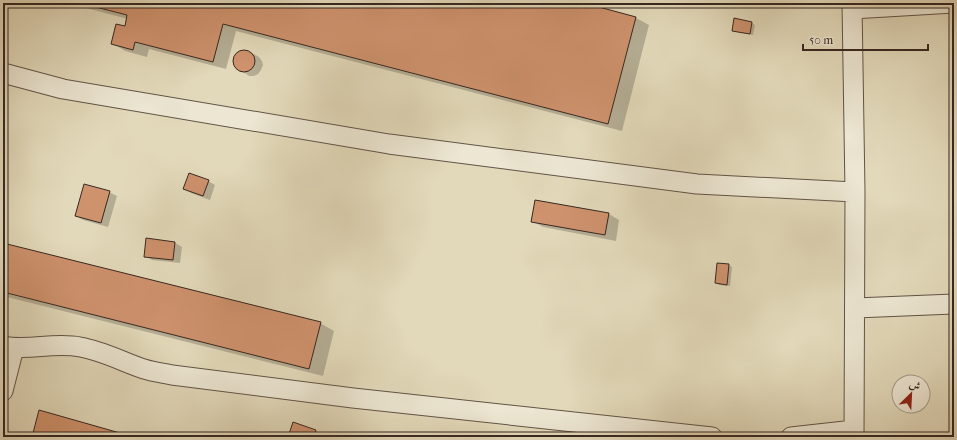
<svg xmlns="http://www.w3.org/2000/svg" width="957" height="440" font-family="'IM FELL French Canon',Amiri,serif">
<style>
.shadow{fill:#0003}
.building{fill:#ce926d;stroke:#372721}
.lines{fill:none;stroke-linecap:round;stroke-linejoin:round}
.minor-casing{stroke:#625447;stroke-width:21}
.minor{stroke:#ece6d2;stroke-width:19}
</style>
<rect width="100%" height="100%" fill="#e2d9ba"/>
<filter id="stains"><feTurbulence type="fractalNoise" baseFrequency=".005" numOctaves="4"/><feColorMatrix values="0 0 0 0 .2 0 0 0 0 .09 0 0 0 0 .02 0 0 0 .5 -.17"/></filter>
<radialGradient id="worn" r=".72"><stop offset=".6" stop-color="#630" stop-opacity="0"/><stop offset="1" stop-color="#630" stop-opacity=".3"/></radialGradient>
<path class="shadow" d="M67 3H580L636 18 649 25 622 131 236 31 226 69 149 49 147 57 125 51 112 43 125 27 128 19Z
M752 23 755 25 753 35 736 32 733 30Z
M247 50 259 57 262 61 263 65 261 70 258 74 254 76H249L245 73 237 69 234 65 233 61 237 53Z
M208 181 215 185 210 200 191 193 184 189Z
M109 192 117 196 108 227 83 220 76 216Z
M609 214 619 220 616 241 543 227 532 221Z
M175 243 182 247 180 263 152 260 145 256Z
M3 244 320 323 334 331 323 376 3 296Z
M729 265 732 267 730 286 719 285 716 283Z
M293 424 316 431 323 435 322 437H289Z"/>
<path class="building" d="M80 3H584L636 17 608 124 223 24 213 62 135 42 133 50 111 44 116 24 125 26 127 15Z
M734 18 752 22 750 34 732 31Z
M233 61a11 11 0 1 1 22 0a11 11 0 1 1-22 0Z
M189 173 209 180 203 196 183 189Z
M84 184 110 191 101 223 75 216Z
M535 200 609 213 605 235 531 222Z
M146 238 175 242 173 260 144 257Z
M3 243 321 322 309 369 3 292Z
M717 263 729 264 727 285 715 283Z
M39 410 134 437H32Z
M293 422 316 430 314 437H288Z"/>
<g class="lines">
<g class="minor-casing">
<path id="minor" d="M852 3 855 192 854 437
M852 9 954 3
M3 73 63 89 389 144 697 184 855 192
M855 308 954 304
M3 346C28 351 54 342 80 347 103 351 123 362 144 369 153 372 163 373 172 375L353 398 712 437
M3 391 14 348
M791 437 854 430"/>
</g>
<use href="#minor" class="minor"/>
</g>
<rect width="957" height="440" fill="none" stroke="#e2d9ba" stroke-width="16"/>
<rect x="4" y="4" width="949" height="432" fill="none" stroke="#372721" stroke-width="2"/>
<rect x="8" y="8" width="941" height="424" fill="none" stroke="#372721"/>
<g transform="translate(911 394) rotate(24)"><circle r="19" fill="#ece6d2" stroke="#a49a8b"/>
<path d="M0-3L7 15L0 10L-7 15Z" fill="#8f2418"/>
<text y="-6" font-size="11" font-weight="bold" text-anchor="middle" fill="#372721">ش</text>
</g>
<path d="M803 44v6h125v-6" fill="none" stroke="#372721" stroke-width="2"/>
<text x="809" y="44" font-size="12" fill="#372721" stroke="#ece6d2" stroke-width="3" paint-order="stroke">50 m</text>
<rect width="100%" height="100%" filter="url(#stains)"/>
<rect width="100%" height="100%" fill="url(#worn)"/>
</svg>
